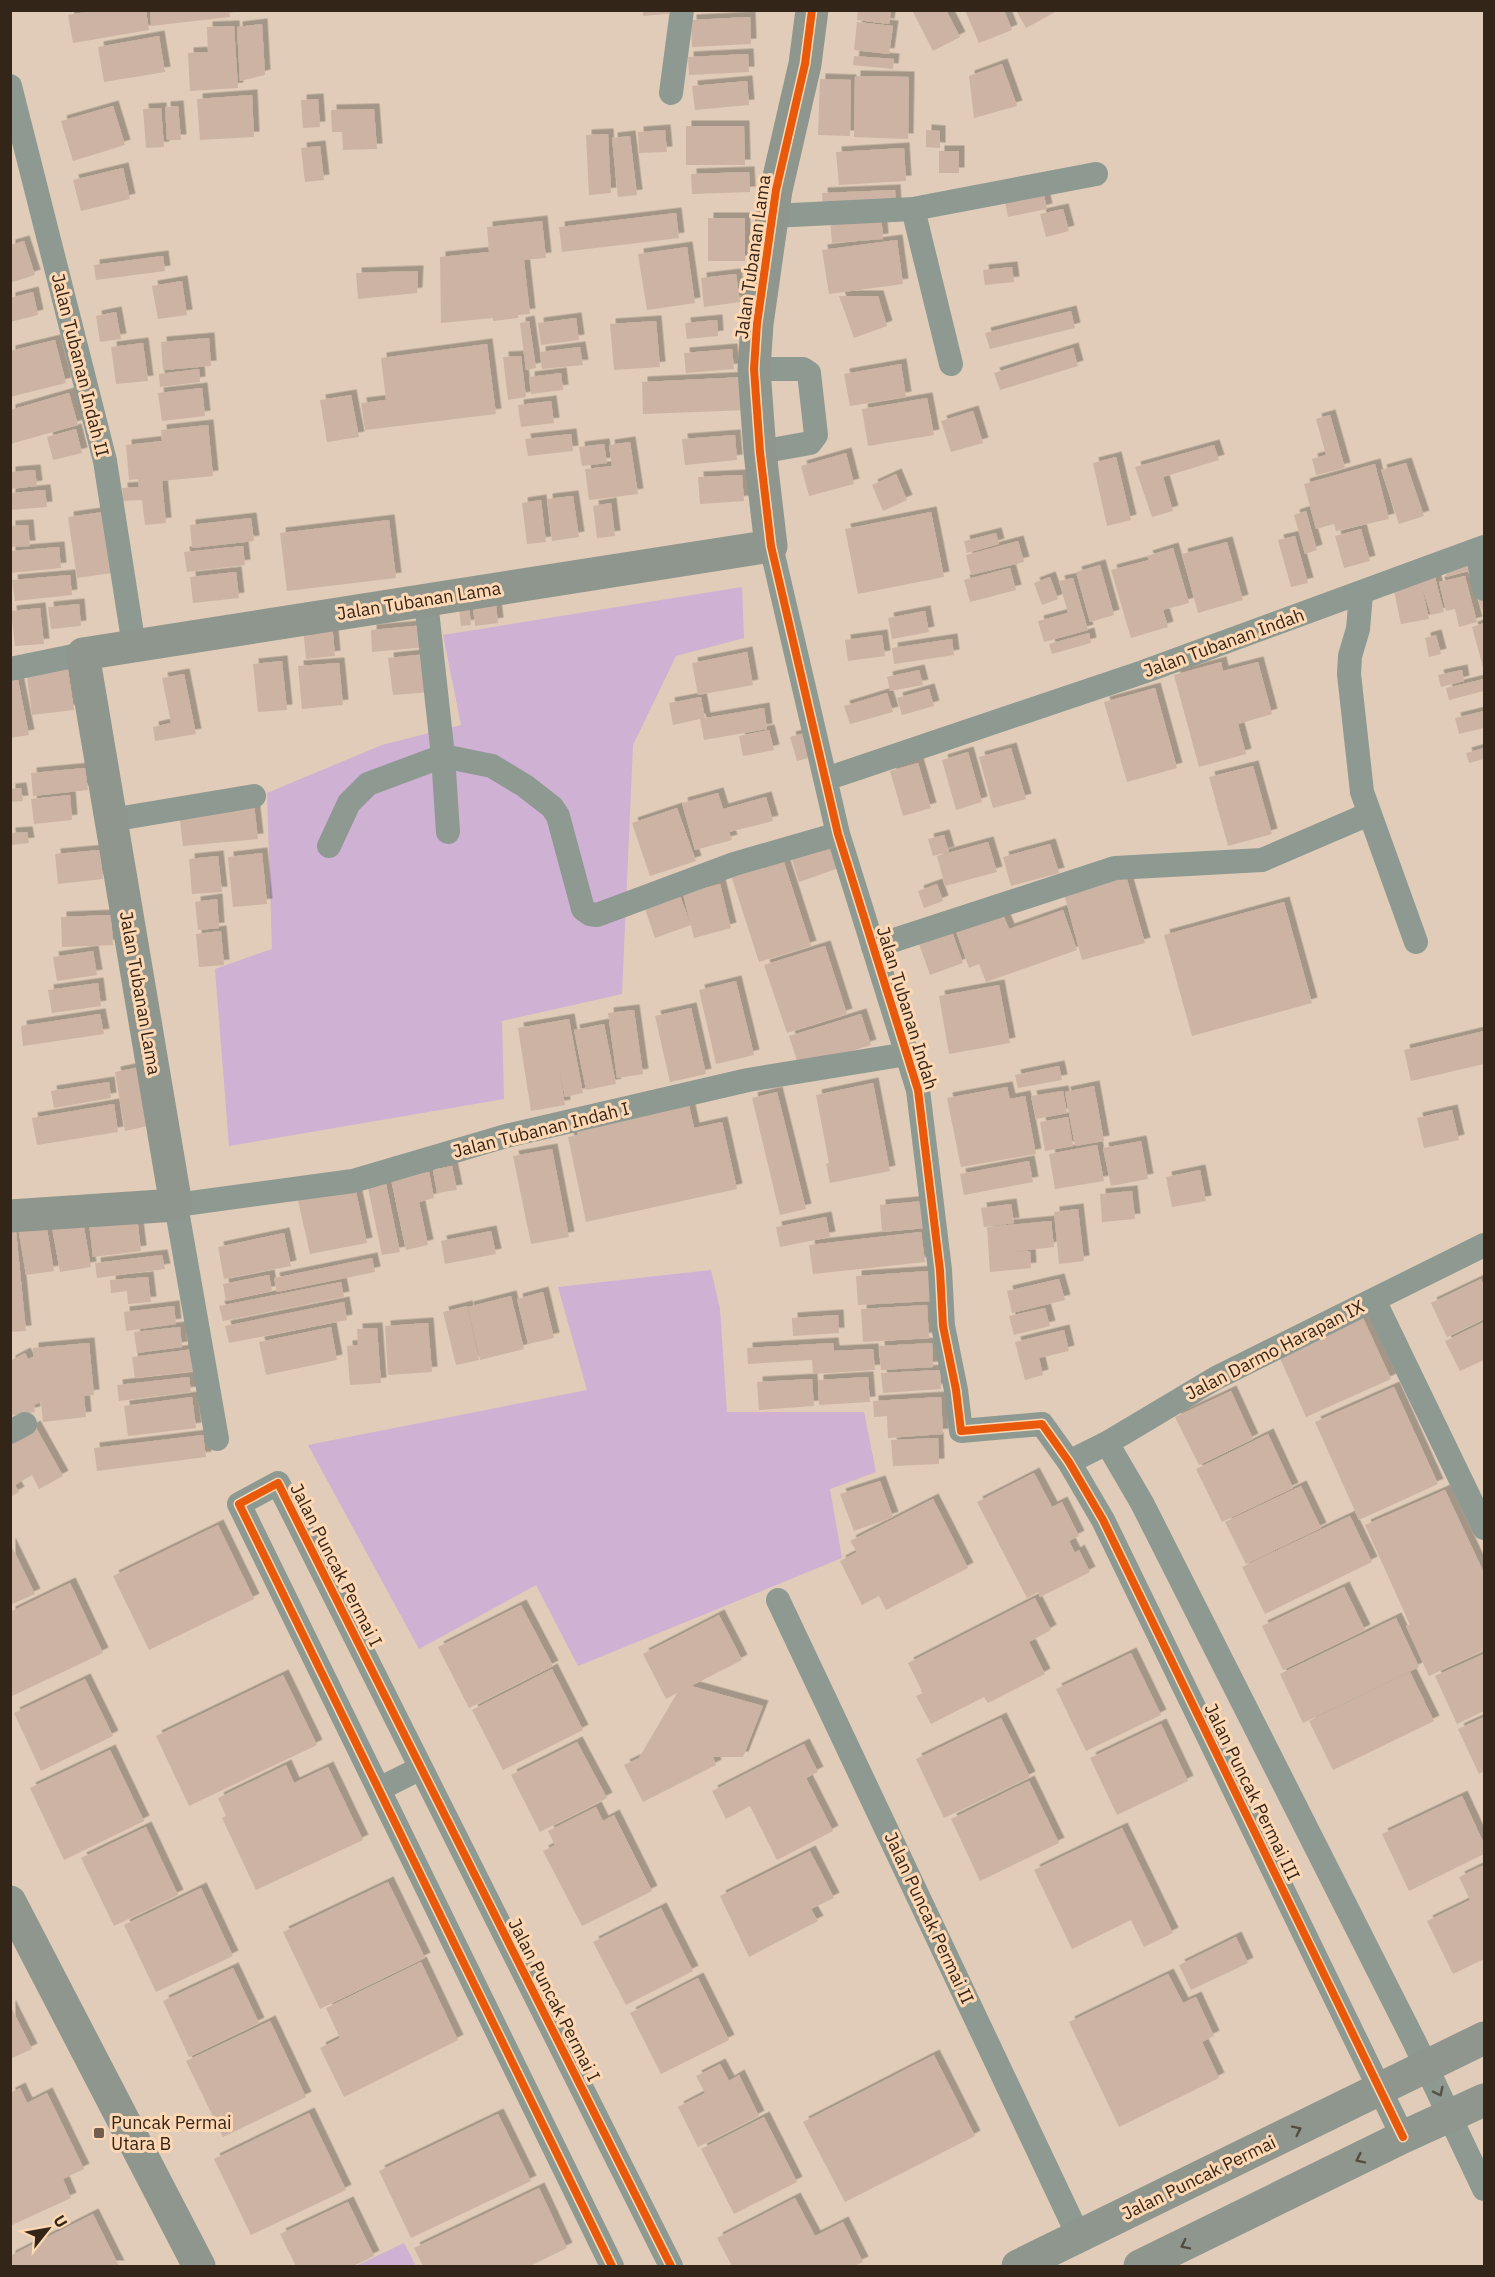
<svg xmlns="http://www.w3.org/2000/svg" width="1495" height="2277" font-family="'IBM Plex Sans',sans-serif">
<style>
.green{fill:#ceb1d3}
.building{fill:#cdb3a3;filter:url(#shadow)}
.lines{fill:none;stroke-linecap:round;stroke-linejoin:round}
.street{stroke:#8e9991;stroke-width:24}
.secondary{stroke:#8f968d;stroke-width:33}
.cycleway-casing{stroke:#fed8b4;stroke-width:11}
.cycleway{stroke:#e8590c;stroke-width:8}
.oneway{stroke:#575348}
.oneway2{stroke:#534d40}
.poi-dot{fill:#705f4f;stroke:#fed8b4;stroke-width:2}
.labels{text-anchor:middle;stroke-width:6;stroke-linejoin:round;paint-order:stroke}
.street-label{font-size:18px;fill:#332517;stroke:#fed8b4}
.poi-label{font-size:18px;fill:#332517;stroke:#fed8b4;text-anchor:start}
</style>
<defs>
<filter id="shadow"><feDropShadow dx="5.5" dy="-5.5" stdDeviation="0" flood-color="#0004"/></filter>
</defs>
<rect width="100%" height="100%" fill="#e0ccb8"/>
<path class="green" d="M742 587 744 638 676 656 633 745 622 994 502 1021 504 1099 229 1146 215 969 272 949 267 793 382 745 461 725 443 635Z
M711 1270 720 1309 727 1412H864L876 1472 830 1489 842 1558 578 1666 536 1585 419 1649 308 1445 587 1390 558 1287Z
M404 2243 416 2266H356Z"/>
<path class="building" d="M98 10H146L149 30 73 43 68 15Z
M150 10H229L230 17 151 26Z
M643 10H677V13L643 16Z
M858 10H891L889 24 857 20Z
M912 10H946L960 37 933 51Z
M965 10H1004L1012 30 979 43Z
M1016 10H1059L1026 28Z
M750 17 751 44 692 47 691 20Z
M857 22 893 26 889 54 854 50Z
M262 24 265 75 240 81 237 27Z
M234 26 238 88 190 91 188 53 208 52 207 27Z
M159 36 165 72 104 82 98 47Z
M748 54 749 72 689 75 688 57Z
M854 56 894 59 893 69 853 65Z
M1002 64 1017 106 974 118 969 76Z
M855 76 909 77 908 139 854 137Z
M820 79 851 80 850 136 818 135Z
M747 81 749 105 695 110 692 86Z
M252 95 254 137 200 140 197 99Z
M318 99 320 127 303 128 301 100Z
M113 106 125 145 73 161 61 121Z
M178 106 181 140H167L165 107Z
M161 108 164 147 146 148 143 109Z
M374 109 377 149 343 150 342 132H332L331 110Z
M686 126H744L745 165H686Z
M665 130 667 152 639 153 638 132Z
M926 130 940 131V148L926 147Z
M608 134 611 193 589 195 586 135Z
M630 136 637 195 618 197 612 138Z
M320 146 324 180 305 182 301 148Z
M904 148 906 181 839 185 836 152Z
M939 151H959V173H939Z
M123 168 130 199 81 211 73 180Z
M749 172 750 192 692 194 691 174Z
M1042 187 1047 209 1008 217 1004 196Z
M895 190 896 205 823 208 822 193Z
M1063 209 1069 231 1046 237 1040 214Z
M676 213 679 238 562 252 559 227Z
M881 213 883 239 832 243 830 217Z
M708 218H745V261H708Z
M542 221 546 258 524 260 530 314 518 315V318L493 321V318L441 323 440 257 489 252 487 227Z
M897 240 903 284 829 294 822 250Z
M24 241 35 275 10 283V245Z
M687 247 695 303 647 310 638 254Z
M163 256 165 271 96 280 94 265Z
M1012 267 1014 282 985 285 983 270Z
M418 271 417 293 358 299 356 273Z
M736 274 740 302 704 307 701 278Z
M182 281 187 315 158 319 152 286Z
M33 292 38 315 10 322V298Z
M839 296H878L887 326 854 338Z
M1071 311 1075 328 990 349 985 333Z
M116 312 121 339 100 342 96 316Z
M576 318 579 340 541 345 538 323Z
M717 320 718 336 687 339 685 323Z
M529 321 536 368 526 370 520 323Z
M656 321 660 367 614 370 610 324Z
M209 338 211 366 163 370 161 342Z
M55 340 66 383 10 397V351Z
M143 343 148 381 116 384 111 347Z
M487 344 496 414 365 430 361 403 386 400 381 358Z
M580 347 583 365 542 369 540 352Z
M1073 348 1078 366 1000 390 994 373Z
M732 349 734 369 686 373 684 353Z
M521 356 526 397 508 400 503 357Z
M901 364 906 397 850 406 844 374Z
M199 369 200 382 160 387 159 374Z
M561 373 563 390 531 394 529 377Z
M746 377 748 410 643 414 642 382Z
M202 388 205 416 162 421 158 393Z
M69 393 78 425 10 444V410Z
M351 395 359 437 327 442 320 400Z
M927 398 934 435 868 446 862 409Z
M551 401 554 423 521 427 518 405Z
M973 411 983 443 951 452 941 421Z
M1330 415 1345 468 1316 475 1312 459 1326 455 1316 419Z
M208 425 213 476 162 481 166 523 145 525 142 500 123 501 122 488 139 487 138 479 129 480 126 445 162 441 161 430Z
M76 429 82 453 53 460 47 437Z
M571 434 573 451 528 456 525 439Z
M735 435 737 460 685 465 682 439Z
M630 442 638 494 589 500 585 469 612 466 609 445Z
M604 444 607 463 582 466 579 447Z
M1214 445 1219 460 1163 477 1173 511 1152 517 1135 467Z
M846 453 854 484 809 496 801 466Z
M1116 457 1131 520 1107 526 1093 463Z
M1406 463 1424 516 1399 524 1381 470Z
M1375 464 1389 519 1336 531 1334 524 1316 529 1304 484Z
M35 470 37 486 10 489V472Z
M896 474 907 500 883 511 872 485Z
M742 475 744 501 700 504 698 477Z
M45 490 47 507 10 510V493Z
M573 496 579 537 552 541 547 499Z
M541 500 546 542 527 544 522 503Z
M611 503 615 536 597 538 593 506Z
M110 511 119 572 77 578 68 517Z
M1306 511 1317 550 1305 554 1294 515Z
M931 512 944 577 858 594 845 529Z
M251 518 254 541 192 548 190 525Z
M389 520 396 578 287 591 280 533Z
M28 525 30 546 10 547V526Z
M1361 529 1370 561 1344 568 1335 536Z
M996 533 999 544 967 553 964 541Z
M1295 536 1308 583 1291 587 1278 540Z
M1018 541 1024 562 971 575 966 555Z
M1227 542 1243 600 1198 613 1182 554Z
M243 546 245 565 187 572 184 552Z
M59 547 61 568 10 573V551Z
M1173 548 1189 603 1163 610 1168 627 1131 638 1111 570 1149 560 1147 556Z
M1477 558 1484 597V608L1482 610 1468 571 1446 577V565Z
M1100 565 1114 615 1090 622 1076 572Z
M1010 568 1016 590 970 602 964 580Z
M236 572 239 598 193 603 190 577Z
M70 575 72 595 15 601 12 580Z
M1465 576 1477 622 1459 627 1455 609 1446 611 1439 582Z
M1050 577 1058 599 1042 605 1034 583Z
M1435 577 1444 612 1431 615 1422 587 1429 619 1401 624 1393 586Z
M1073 578 1088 630 1044 642 1038 621 1068 613 1059 581Z
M458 598 469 605 471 625 461 626Z
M79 604 81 626 51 629 48 607Z
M496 605 498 623 475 626 473 607Z
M40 608 44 644 15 646 11 611Z
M925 611 929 632 892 639 888 618Z
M332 623 335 656 306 659 303 626Z
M1484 623V671L1472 627Z
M425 625 427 647 372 652 371 630Z
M1089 633 1091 643 1052 654 1049 644Z
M882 635 885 656 848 661 845 640Z
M1436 635 1441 654 1429 657 1425 638Z
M952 639 954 655 894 664 892 648Z
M747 652 753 685 698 695 692 663Z
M427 654 431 692 393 695 388 658Z
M282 661 287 710 258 712 253 664Z
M1221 662 1223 671 1258 662 1272 714 1238 724 1246 754 1199 767 1174 675Z
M339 663 343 705 302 709 298 666Z
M67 664 74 710 32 715 26 669Z
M919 670 923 685 890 691 887 677Z
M1462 670 1464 681 1441 687 1438 675Z
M184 674 196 734 155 741 153 727 171 723 162 678Z
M1484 679V691L1449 700 1446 688Z
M18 680 29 735 10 738V681Z
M1155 688 1177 768 1127 782 1104 702Z
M929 689 934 706 902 715 897 698Z
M887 693 893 712 850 724 844 706Z
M701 697 705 718 764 708 767 729 704 740 700 719 673 725 669 703Z
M1484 711V728L1459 734 1455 718Z
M769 730 774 750 743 756 739 736Z
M805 733 812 757 797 761 790 737Z
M1011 748 1026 799 993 808 979 757Z
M1484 748V759L1469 763 1466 753Z
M968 752 982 802 956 810 942 760Z
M918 763 931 808 903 816 890 771Z
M1253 766 1272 834 1228 846 1209 777Z
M85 768 88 790 33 796 31 773Z
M21 788 23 801 10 802V789Z
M718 793 723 809 766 797 773 821 729 832 732 840 695 850 682 803Z
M70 795 72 820 34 824 31 799Z
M254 804 258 839 183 846 179 812Z
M677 808 696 861 650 876 632 823Z
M27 832 29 843 11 845 10 833Z
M944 835 949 852 933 856 928 839Z
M988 842 997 872 945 886 937 856Z
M831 843 839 868 799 882 791 856Z
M1050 844 1059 873 1011 886 1003 857Z
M100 850 103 879 58 884 55 854Z
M262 853 267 904 233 907 228 857Z
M781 853 811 946 759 962 729 869Z
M218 856 222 892 192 894 189 859Z
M1124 869 1145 943 1082 960 1062 886Z
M720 884 731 928 694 938 683 894Z
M937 884 943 901 924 908 918 891Z
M680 896 691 925 655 938 645 909Z
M217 899 219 928 198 930 195 902Z
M1284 902 1312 1003 1192 1036 1164 935Z
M1000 907 1009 929 1063 910 1077 950 986 982 979 964 969 968 953 923Z
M111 915 113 945 62 947 61 917Z
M950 926 963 963 930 975 917 938Z
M221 931 224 965 199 967 196 934Z
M825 946 847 1014 787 1033 764 965Z
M93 951 97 975 57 981 53 957Z
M736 981 754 1055 716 1064 699 990Z
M98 983 101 1006 52 1013 48 990Z
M999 985 1010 1043 949 1054 939 996Z
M691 1008 706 1074 670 1082 655 1016Z
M634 1010 643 1074 617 1078 608 1013Z
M100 1014 104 1034 23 1046 21 1026Z
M861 1014 871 1045 799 1067 789 1036Z
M569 1019 583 1093 565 1097 558 1061 565 1105 531 1111 518 1028Z
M604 1024 616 1084 586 1090 574 1030Z
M1484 1031V1064L1411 1081 1404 1050Z
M150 1065 161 1123 125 1131 115 1072Z
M1059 1066 1062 1080 1018 1088 1015 1075Z
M109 1082 111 1098 54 1108 51 1091Z
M873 1083 890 1171 830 1183 826 1164 829 1163 816 1095Z
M1094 1086 1104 1141 1075 1146 1065 1092Z
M1007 1087 1010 1099 1025 1096 1036 1154 961 1167 947 1098Z
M1063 1091 1067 1113 1036 1119 1031 1096Z
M777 1092 806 1209 780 1215 752 1098Z
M114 1104 118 1132 37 1145 32 1118Z
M689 1105 694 1128 722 1122 737 1189 586 1222 568 1137 578 1135 576 1127Z
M1452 1110 1459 1140 1424 1148 1417 1118Z
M1068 1117 1073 1146 1045 1151 1040 1122Z
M1141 1141 1148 1179 1111 1186 1103 1148Z
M1097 1145 1104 1181 1055 1189 1049 1154Z
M552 1149 569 1237 531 1244 513 1156Z
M1029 1161 1033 1182 964 1195 960 1174Z
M452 1166 457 1190 437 1193 433 1170Z
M1200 1170 1206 1201 1172 1207 1166 1177Z
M429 1172 434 1198 419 1202 428 1245 406 1250 391 1179Z
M386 1184 400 1252 382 1255 368 1188Z
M355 1187 367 1243 310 1254 297 1196Z
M1132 1191 1135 1219 1102 1222 1100 1194Z
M923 1201 926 1228 882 1232 880 1205Z
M1011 1204 1014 1223 984 1227 981 1208Z
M136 1208 141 1251 93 1257 88 1214Z
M1078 1209 1084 1261 1059 1264 1054 1212Z
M82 1216 91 1267 60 1272 51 1222Z
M45 1217 54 1271 26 1275 17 1221Z
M826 1217 830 1237 780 1247 776 1227Z
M1051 1221 1054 1247 1011 1252 1030 1251 1031 1268 990 1272 987 1227Z
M16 1231 26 1331 10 1332V1232Z
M491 1231 496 1254 445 1264 441 1241Z
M921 1232 925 1262 813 1274 809 1245Z
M284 1233 291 1266 224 1279 218 1247Z
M162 1255 165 1269 97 1278 95 1263Z
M372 1258 375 1272 277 1292 274 1278Z
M929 1271 931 1301 858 1305 856 1276Z
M269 1275 272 1291 226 1301 223 1284Z
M148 1277 151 1302 128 1304 127 1291 111 1293 110 1280Z
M1059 1279 1065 1300 1012 1313 1007 1291Z
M1481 1279 1484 1287V1319L1447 1337 1431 1303Z
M341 1282 344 1297 223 1321 219 1306Z
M543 1292 554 1338 528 1344 517 1299Z
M511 1296 524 1349 480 1360 468 1307Z
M344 1302 347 1320 229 1343 225 1326Z
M927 1305 929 1338 863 1342 861 1309Z
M174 1306 176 1324 126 1331 124 1312Z
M467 1306 479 1360 456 1365 443 1312Z
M1045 1308 1050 1326 1014 1335 1009 1316Z
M838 1315 839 1333 793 1336 792 1318Z
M1363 1318 1391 1379 1306 1417 1279 1356Z
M1484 1322V1360L1460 1371 1445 1341Z
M428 1323 432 1372 388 1375 385 1326Z
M180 1327 182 1347 137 1353 134 1332Z
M331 1327 337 1360 266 1375 259 1342Z
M377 1328 381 1383 350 1385 347 1346 358 1345 357 1329Z
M1064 1330 1069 1351 1039 1358 1043 1375 1025 1380 1015 1342Z
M89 1343 94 1395 84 1396 86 1417 43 1422 41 1402 34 1405 35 1412 10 1416V1361L25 1353 28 1359 33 1357V1348Z
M833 1343 834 1351 873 1349 875 1370 813 1374 812 1360 748 1364 747 1348Z
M932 1343 933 1367 881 1370 879 1346Z
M194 1349 197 1371 135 1378 132 1357Z
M940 1370 941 1389 883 1393 881 1373Z
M189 1377 191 1392 119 1401 117 1385Z
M868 1377 870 1402 819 1405 818 1380Z
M812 1379 814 1406 759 1410 757 1382Z
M1394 1387 1438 1484 1359 1520 1315 1422Z
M1231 1391 1253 1439 1199 1465 1175 1417Z
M192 1397 196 1428 128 1436 124 1406Z
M941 1397 943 1434 888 1438 887 1416 874 1417 873 1401Z
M35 1426 63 1476 39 1489 32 1475 15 1485 19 1492 10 1497V1440Z
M1268 1434 1293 1488 1222 1522 1196 1469Z
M203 1435 206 1457 97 1471 94 1448Z
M938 1438 939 1464 893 1466 891 1440Z
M1034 1473 1052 1507 1062 1502 1079 1536 1069 1541 1075 1553 1079 1550 1090 1572 1040 1597 1038 1592 1027 1598 977 1502Z
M880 1481 893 1517 854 1531 840 1494Z
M1301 1486 1321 1528 1246 1564 1225 1522Z
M1445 1490 1484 1573V1650L1429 1676 1406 1626 1410 1625 1365 1525Z
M933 1499 968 1568 886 1610 879 1596 862 1605 840 1561 857 1552 850 1541Z
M1350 1516 1372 1562 1265 1614 1242 1567Z
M218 1525 254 1599 149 1650 113 1576Z
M10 1543 35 1594 10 1605Z
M70 1583 103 1653 10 1697V1612Z
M1344 1587 1365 1630 1283 1670 1262 1626Z
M1035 1598 1051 1630 1029 1642 1045 1674 988 1703 984 1697 931 1724 916 1696 923 1693 908 1663Z
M521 1605 553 1666 469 1708 438 1647Z
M719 1615 742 1660 691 1686 763 1706 743 1757H713L716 1765 643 1802 624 1765 639 1758 677 1693 666 1699 643 1654Z
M1396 1618 1419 1667 1303 1723 1280 1674Z
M1131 1653 1161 1715 1086 1751 1056 1689Z
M1484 1654V1711L1457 1724 1435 1676Z
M552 1669 583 1730 503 1770 472 1710Z
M1410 1672 1434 1721 1333 1770 1309 1721Z
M283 1675 317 1745 189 1806 156 1736Z
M85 1679 113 1736 41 1771 14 1713Z
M1484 1717V1771L1479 1774 1458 1729Z
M1001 1718 1030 1777 944 1818 916 1759Z
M1161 1724 1188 1781 1117 1815 1090 1758Z
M577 1742 607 1798 540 1832 511 1775Z
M804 1744 818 1772 806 1778 833 1831 777 1860 750 1806 726 1819 712 1791Z
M110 1750 144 1821 64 1860 30 1788Z
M286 1765 294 1783 328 1767 363 1840 256 1890 222 1818 226 1816 218 1798Z
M1029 1781 1059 1843 980 1881 951 1819Z
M1462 1796 1484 1844V1854L1409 1891 1382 1834Z
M596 1807 603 1821 614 1815 652 1891 582 1926 543 1851 555 1845 548 1831Z
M146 1827 178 1895 114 1926 81 1858Z
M1122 1828 1173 1933 1144 1947 1131 1920 1072 1949 1034 1870Z
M810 1851 834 1898 811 1909 818 1921 749 1957 720 1896Z
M1484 1865V1959L1453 1974 1427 1921 1470 1900 1459 1877Z
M388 1882 425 1958 320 2009 283 1932Z
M201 1888 233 1956 156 1992 124 1925Z
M661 1908 693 1971 626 2005 593 1942Z
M1236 1937 1248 1963 1191 1990 1179 1965Z
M421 1962 458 2040 344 2097 320 2048 340 2038 326 2008Z
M233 1968 259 2023 189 2057 163 2001Z
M1168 1974 1183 2003 1196 1997 1214 2036 1202 2042 1219 2078 1119 2127 1069 2022Z
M698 1978 729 2040 661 2074 630 2013Z
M10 2005 32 2049 10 2059Z
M270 2021 306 2097 223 2137 186 2061Z
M934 2055 975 2136 845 2202 803 2122Z
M720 2064 729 2081 739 2075 759 2116 698 2147 678 2107 705 2093 696 2076Z
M20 2088 27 2103 47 2093 84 2169 63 2179 71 2198 10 2226V2093Z
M309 2113 346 2190 251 2235 214 2159Z
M498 2114 531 2181 411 2238 379 2171Z
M764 2117 797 2182 734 2214 701 2149Z
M539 2188 567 2248 530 2266H423L414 2248Z
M795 2198 815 2236 843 2222 863 2262 854 2266H732L717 2238Z
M348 2202 374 2256 353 2266H296L280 2234Z
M93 2214 119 2266H10V2256Z"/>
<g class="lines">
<path class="street" d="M10 86 105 461 134 646
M671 93 682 10
M913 209 951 364
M772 216 913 209 1096 174
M754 369H803L809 373 816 435 810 443 760 452
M771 546 838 834 918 1090 940 1270 943 1326 956 1390 961 1431 1042 1424 1069 1462 1103 1520 1403 2137
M1477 550 1484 589
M1361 594 1358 629 1350 656 1349 674 1362 792 1416 942
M426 601 443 756 448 832
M10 669 83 654
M826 779 1143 672 1484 547
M111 820 254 796
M329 846 349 803 368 784 443 756 492 766 525 786 552 807 558 816 583 909 590 914 597 915 734 864 838 834
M873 947 1115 868 1262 860 1369 814
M1374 1300 1484 1528
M10 1432 25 1424
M217 1439 176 1205 353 1181 506 1136 748 1080 907 1054
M1107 1443 1142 1503 1415 2043 1484 2189
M1069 1462 1107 1443 1216 1378 1484 1245
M778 1600 1079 2237
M379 1789 421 1768
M612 2266 239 1504 278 1483 671 2266"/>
<path class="secondary" d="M10 1216 176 1205 83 654 771 546 760 452 754 369 757 324 776 190 805 64 812 10
M10 1902 199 2266
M1018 2266 1484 2038
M1140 2266 1403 2137 1484 2100"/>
<g class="cycleway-casing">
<path id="cycleway" d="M812 10 805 64 776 190 757 324 754 369 760 452 771 546 838 834 918 1090 940 1270 943 1326 956 1390 961 1431 1042 1424 1069 1462 1103 1520 1403 2137
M612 2266 239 1504 278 1483 671 2266"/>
</g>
<use href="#cycleway" class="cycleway"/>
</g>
<defs><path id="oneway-chevron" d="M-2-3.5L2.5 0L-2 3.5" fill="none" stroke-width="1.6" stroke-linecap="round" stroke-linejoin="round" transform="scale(1.5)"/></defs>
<use class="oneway" href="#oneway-chevron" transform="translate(1439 2092) rotate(64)"/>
<g class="oneway2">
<use href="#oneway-chevron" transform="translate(1297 2130) rotate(-26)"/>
<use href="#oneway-chevron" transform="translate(1360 2159) rotate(154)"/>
<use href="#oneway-chevron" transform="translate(1185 2245) rotate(154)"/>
</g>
<rect class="poi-dot" x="93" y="2127" width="12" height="12" rx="3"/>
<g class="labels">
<g class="street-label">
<text transform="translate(753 257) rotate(-82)" y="6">Jalan Tubanan Lama</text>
<text transform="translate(80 365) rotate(76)" y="6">Jalan Tubanan Indah II</text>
<text transform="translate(419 601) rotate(-9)" y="6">Jalan Tubanan Lama</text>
<text transform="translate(1224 643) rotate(-20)" y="6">Jalan Tubanan Indah</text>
<text transform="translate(140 993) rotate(80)" y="6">Jalan Tubanan Lama</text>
<text transform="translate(907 1008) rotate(73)" y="6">Jalan Tubanan Indah</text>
<text transform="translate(541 1130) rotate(-14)" y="6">Jalan Tubanan Indah I</text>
<text transform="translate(1275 1350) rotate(-27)" y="6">Jalan Darmo Harapan IX</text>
<text transform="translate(336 1565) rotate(63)" y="6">Jalan Puncak Permai I</text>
<text transform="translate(1252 1792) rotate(64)" y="6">Jalan Puncak Permai III</text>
<text transform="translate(929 1918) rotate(65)" y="6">Jalan Puncak Permai II</text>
<text transform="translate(554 2000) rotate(63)" y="6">Jalan Puncak Permai I</text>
<text transform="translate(1199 2178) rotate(-26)" y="6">Jalan Puncak Permai</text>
</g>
<g class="poi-label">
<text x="111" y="2129">Puncak Permai<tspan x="111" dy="21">Utara B</tspan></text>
</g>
</g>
<rect width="1495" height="2277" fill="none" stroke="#332517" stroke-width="24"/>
<g transform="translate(48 2229) rotate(59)" stroke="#fed8b4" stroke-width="4.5" paint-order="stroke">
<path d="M0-4.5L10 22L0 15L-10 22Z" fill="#332517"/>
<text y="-9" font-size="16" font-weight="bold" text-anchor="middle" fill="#332517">U</text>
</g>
</svg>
